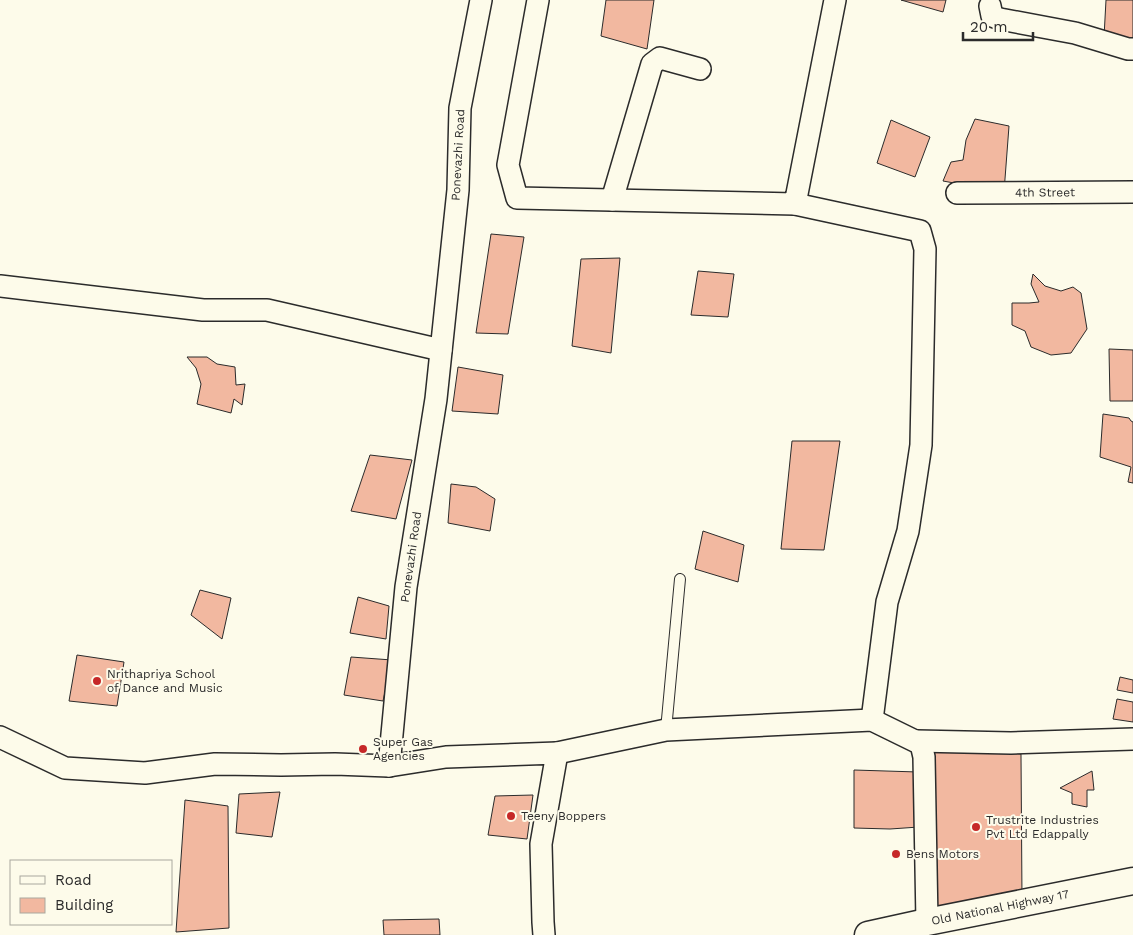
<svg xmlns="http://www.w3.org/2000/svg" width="1133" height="935" font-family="'Work Sans',sans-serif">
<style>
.building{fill:#f2b8a0;stroke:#2b2b2b}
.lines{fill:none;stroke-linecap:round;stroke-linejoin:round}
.service-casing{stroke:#2b2b2b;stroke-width:12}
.minor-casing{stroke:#2b2b2b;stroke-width:24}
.tertiary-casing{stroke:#2b2b2b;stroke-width:29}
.service{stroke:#fdfbea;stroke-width:10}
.minor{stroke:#fdfbea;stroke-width:21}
.tertiary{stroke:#fdfbea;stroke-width:26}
.poi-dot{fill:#c62828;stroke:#fdfbea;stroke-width:2}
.labels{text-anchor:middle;stroke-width:4;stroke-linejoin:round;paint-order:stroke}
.street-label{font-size:12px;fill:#2b2b2b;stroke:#fdfbea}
.poi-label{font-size:12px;fill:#2b2b2b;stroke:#fdfbea;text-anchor:start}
</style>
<rect width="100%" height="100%" fill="#fdfbea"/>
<path class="building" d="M606 0H654L647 49 601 36Z
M901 0H946L943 12Z
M1106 0H1133V38L1104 37Z
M975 119 1009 126 1004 192 943 181 951 162 963 160 966 140Z
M891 120 930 137 915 177 877 163Z
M491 234 524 237 508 334 476 333Z
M620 258 611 353 572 346 581 259Z
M698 271 734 274 728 317 691 315Z
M1033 274 1045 286 1061 291 1073 287 1081 293 1087 329 1071 353 1051 355 1031 347 1025 331 1012 325V303H1029L1039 302 1031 284Z
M1109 349 1133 350V401H1110Z
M187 357H207L217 364 235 367 236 385 245 384 242 405 234 399 231 413 197 404 201 384 196 368Z
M458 367 503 375 498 414 452 411Z
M1103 414 1129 418 1131 421 1133 422V483L1128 482 1131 467 1100 457Z
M792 441H840L824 550 781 549Z
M370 455 412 460 396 519 351 511Z
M451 484 476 487 495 499 490 531 448 523Z
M703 531 744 545 738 582 695 569Z
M200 590 231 598 222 639 191 615Z
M358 597 389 606 386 639 350 633Z
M77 655 124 662 117 706 69 701Z
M351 657 392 660 383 701 344 695Z
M1120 677 1133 680V693L1117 690Z
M1117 699 1133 702V722L1113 719Z
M927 746 1021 754 1022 899 933 917Z
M854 770 918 772 919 827 890 829 854 828Z
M1092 771 1094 790H1087V807L1072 804V793L1060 788Z
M280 792 272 837 236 833 239 794Z
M533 795 527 839 488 835 495 796Z
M185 800 228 806 229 928 176 932Z
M439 919 440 935H384L383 920Z"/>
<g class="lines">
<g class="service-casing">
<path id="service" d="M666 730 680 579"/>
</g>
<g class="minor-casing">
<g id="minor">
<path d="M481 0 460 108 458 190 436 399 406 587 389 766 446 757 557 753 541 844 543 922 544 935"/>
<path d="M538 0 508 165 517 198 795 204 835 0"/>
<path d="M990 6 992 16 1000 19 1075 33 1128 49H1133"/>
<path id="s1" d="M957 193 1133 192"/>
<path d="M612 200 652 64 660 58 700 69"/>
<path d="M795 204 920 231 925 249 921 445 908 531 887 602 872 720"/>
<path d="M0 286 203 310H267L441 350"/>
<path d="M0 737 65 768 145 773 215 764 281 765 335 764 389 766"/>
<path d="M917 741 1011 743 1133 739"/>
<path d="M557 753 666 730 872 720 921 744 924 757 927 922"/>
</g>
</g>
<g class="tertiary-casing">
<g id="tertiary">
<path id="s2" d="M868 935 927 922 1133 881"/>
</g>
</g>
<use href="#service" class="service"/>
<use href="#minor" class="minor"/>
<use href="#tertiary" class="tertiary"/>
</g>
<g class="poi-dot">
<circle cx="97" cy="681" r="5"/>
<circle cx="363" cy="749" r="5"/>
<circle cx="511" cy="816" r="5"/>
<circle cx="976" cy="827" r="5"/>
<circle cx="896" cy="854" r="5"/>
</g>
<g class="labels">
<g class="street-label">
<text transform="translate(458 155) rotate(-87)" y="4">Ponevazhi Road</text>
<text dy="4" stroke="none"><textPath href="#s1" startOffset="88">4th Street</textPath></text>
<text transform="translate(411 557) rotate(-82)" y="4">Ponevazhi Road</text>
<text dy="4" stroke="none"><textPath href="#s2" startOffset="135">Old National Highway 17</textPath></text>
</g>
<g class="poi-label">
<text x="107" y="678">Nrithapriya School<tspan x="107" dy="14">of Dance and Music</tspan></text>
<text x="373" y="746">Super Gas<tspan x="373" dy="14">Agencies</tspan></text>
<text x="521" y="820">Teeny Boppers</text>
<text x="986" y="824">Trustrite Industries<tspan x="986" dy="14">Pvt Ltd Edappally</tspan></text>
<text x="906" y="858">Bens Motors</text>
</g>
</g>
<rect x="10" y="860" width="162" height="65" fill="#fdfbea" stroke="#a9a89e"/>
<rect x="20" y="876" width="25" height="8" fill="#fdfbea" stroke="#a9a89e"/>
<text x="55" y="885" font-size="15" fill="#2b2b2b">Road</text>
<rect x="20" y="898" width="25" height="15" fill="#f2b8a0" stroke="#a9a89e"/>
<text x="55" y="910" font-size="15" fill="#2b2b2b">Building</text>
<path d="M963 32v8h70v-8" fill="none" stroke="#2b2b2b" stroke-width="2.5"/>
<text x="970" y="32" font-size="15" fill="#2b2b2b" stroke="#fdfbea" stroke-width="4" paint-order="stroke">20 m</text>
</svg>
